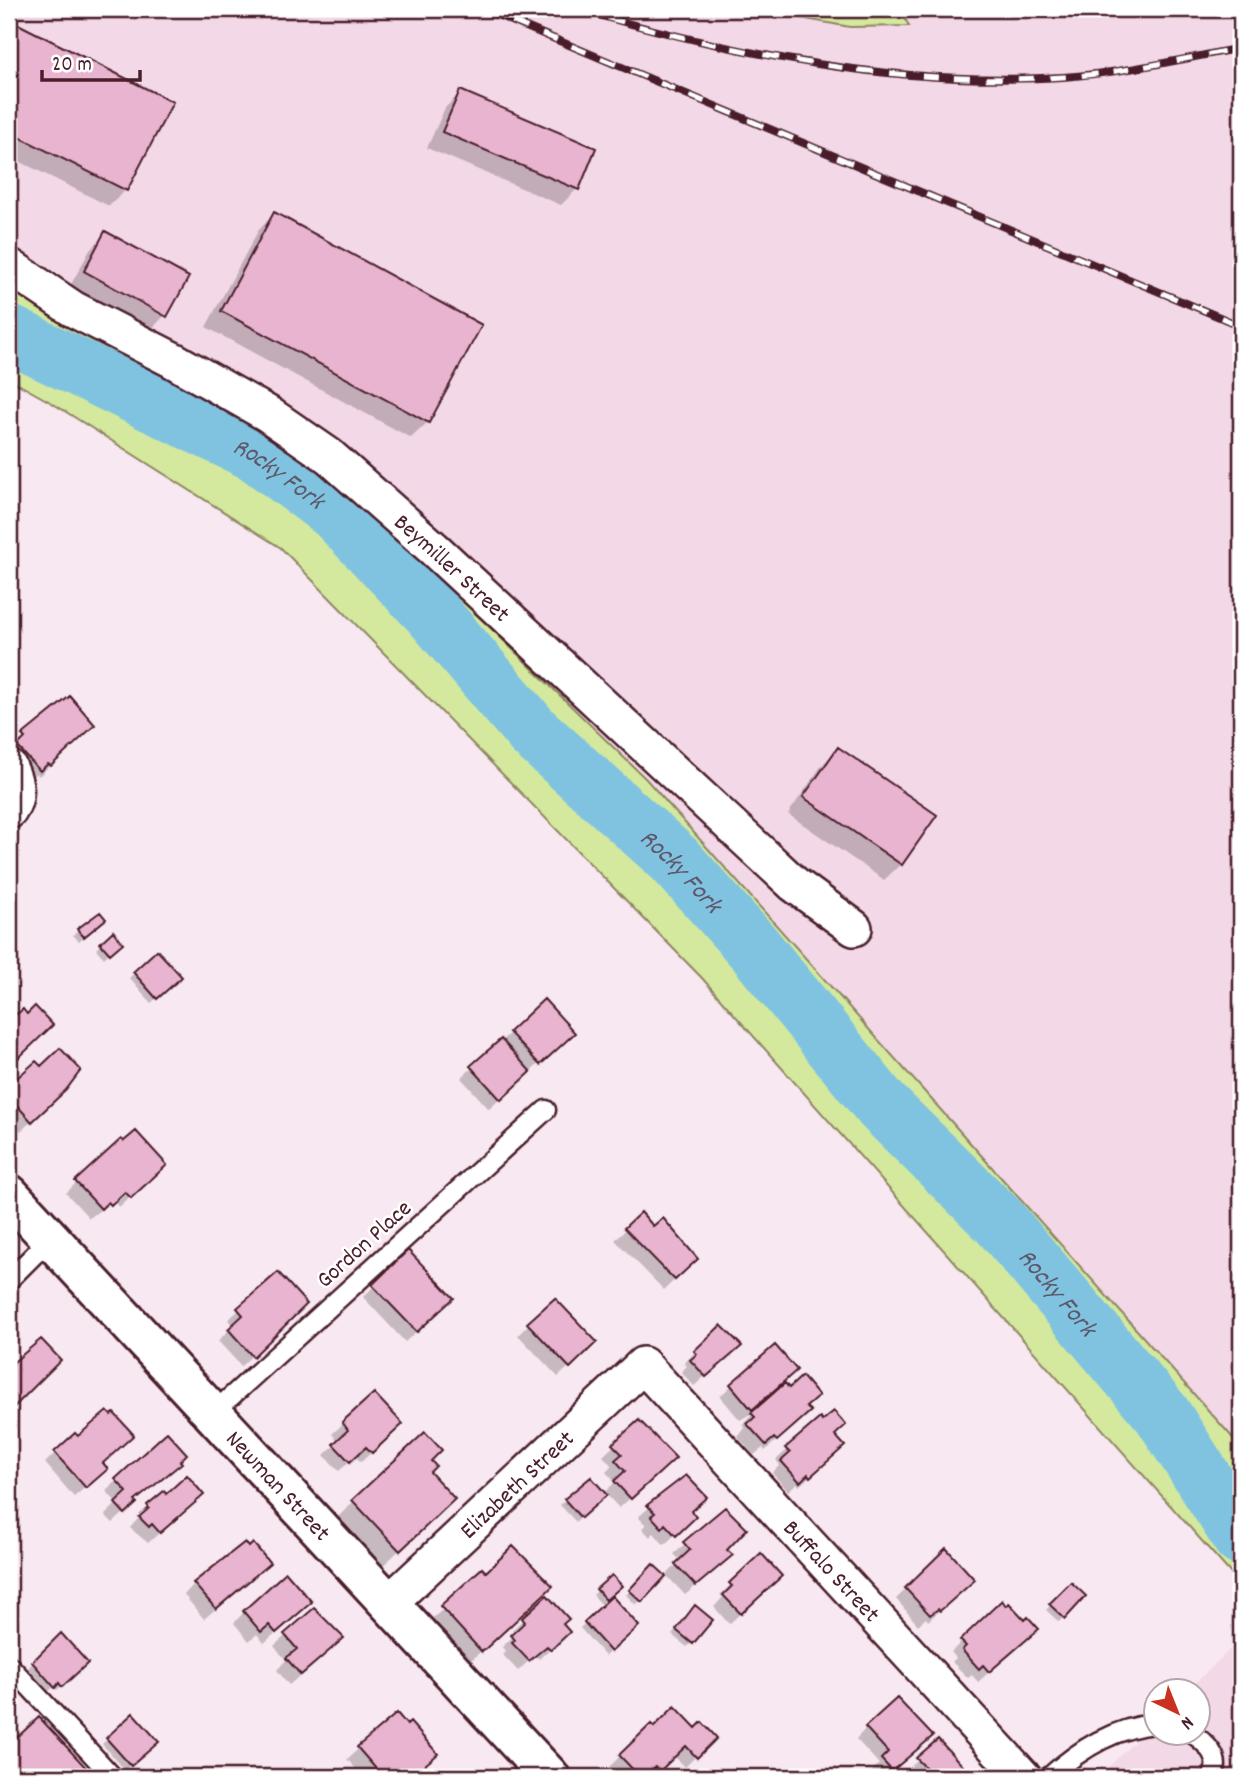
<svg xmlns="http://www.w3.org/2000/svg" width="1250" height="1786" font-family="Dekko,sans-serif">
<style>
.built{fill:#f3d8e7}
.green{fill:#d4e99d;stroke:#8f8464;stroke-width:2}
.shadow{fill:#0003}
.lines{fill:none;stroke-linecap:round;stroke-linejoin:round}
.river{stroke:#80c3e1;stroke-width:58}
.building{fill:#e8b4cf;stroke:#4a1f2b;stroke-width:2}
.service-casing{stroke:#4a1f2b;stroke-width:23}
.minor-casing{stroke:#4a1f2b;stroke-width:40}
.tertiary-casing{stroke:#4a1f2b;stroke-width:44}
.service{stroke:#fff;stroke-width:18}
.minor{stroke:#fff;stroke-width:35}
.tertiary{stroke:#fff;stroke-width:38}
.rail-casing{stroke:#4a1f2b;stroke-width:8}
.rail{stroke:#fff;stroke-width:5;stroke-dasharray:16;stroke-linecap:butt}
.labels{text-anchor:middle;stroke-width:5;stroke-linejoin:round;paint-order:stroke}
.street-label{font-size:24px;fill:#4a1f2b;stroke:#fff}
.water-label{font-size:26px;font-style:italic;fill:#5d586b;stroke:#fff}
</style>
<rect width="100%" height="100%" fill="#f8e8f1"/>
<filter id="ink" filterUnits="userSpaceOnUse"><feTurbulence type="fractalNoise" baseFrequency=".0143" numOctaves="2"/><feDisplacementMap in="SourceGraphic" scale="14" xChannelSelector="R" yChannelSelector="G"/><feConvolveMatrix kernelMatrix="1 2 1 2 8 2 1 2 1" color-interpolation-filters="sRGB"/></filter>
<g filter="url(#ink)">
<path class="built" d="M9 9H751L850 27 909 26 900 9H1241V1447L646 779 251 424 9 288Z
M1241 1639V1777H1098L1155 1722 1156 1734H1198V1692L1187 1691Z"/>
<path class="green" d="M751 9H900L909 26 850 27Z
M9 288 251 424 394 534 646 779 1241 1447V1585L701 977 281 548 52 403 9 379Z"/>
<path class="shadow" d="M13 23 126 190 109 206 9 156V27Z
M461 92 577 189 561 205 427 148 445 108Z
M274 214 428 422 411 438 206 327 258 231Z
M106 234 165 315 149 332 69 288 90 250Z
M70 699 82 735 39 776 36 773 28 780 9 756 15 750 13 747Z
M838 749 934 816 901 864 884 880 788 814 822 765Z
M98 924 79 941 73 935 78 930Z
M113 934 120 943 104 958 96 949Z
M157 953 179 977 151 1003 129 978Z
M510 1033 562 1043 489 1109 461 1078Z
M36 1063 53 1101 21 1131 9 1117V1088Z
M154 1175 119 1207 113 1201 89 1218 66 1193 77 1182Z
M641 1215 685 1270 664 1290 615 1240Z
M408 1253 441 1309 405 1342 363 1297Z
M278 1274 305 1304 241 1366 218 1341 233 1326 228 1320Z
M529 1324 584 1353 558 1377 518 1335Z
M721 1327 739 1346 694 1386 681 1372 687 1366 684 1363Z
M775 1347 782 1383 805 1407 798 1421 765 1451 763 1448 754 1455 737 1436 745 1428 742 1425 757 1410 740 1420 720 1396Z
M374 1395 390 1435 361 1462 355 1456 339 1471 324 1455 339 1441 332 1434Z
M820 1420 834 1436 832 1457 799 1486 797 1483 788 1491 772 1473 780 1465 776 1460Z
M639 1422 663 1469 619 1508 606 1494 576 1522 560 1505 591 1480 604 1493 615 1482 606 1472 612 1466 603 1456Z
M167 1434 135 1503 113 1523 105 1515 117 1503 106 1491Z
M55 1453 101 1464 95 1479 74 1497 45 1463Z
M429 1461 432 1520 377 1571 333 1522 354 1501Z
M686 1477 689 1511 694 1517 664 1545 654 1533 650 1537 642 1528 646 1525 638 1517Z
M191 1505 148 1543 130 1528 148 1507Z
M725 1509V1550L720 1566 685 1595 666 1575 681 1561 674 1554Z
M946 1551 962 1591 928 1621 926 1618 918 1625 896 1599Z
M761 1556 769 1587 729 1624 714 1607 723 1597 720 1595Z
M653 1567 663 1576 636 1605 626 1595Z
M257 1573 204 1619 184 1595 194 1584Z
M486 1575 535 1602 465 1666 425 1624Z
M612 1577 609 1596 637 1626 605 1656 580 1628 603 1606 593 1595Z
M1071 1584 1084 1596 1059 1622 1046 1610Z
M547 1597 568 1632 539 1659 535 1655 518 1671 503 1655 506 1652 502 1647 516 1634 512 1630Z
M1001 1603 1026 1639 978 1682 972 1675 968 1678 952 1662 956 1658 951 1652Z
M314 1610 331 1649 289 1685 277 1670 286 1660 274 1646Z
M244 1612 299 1613 264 1643 257 1634 249 1641 234 1623Z
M691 1613 692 1643 687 1647 672 1635Z
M61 1635 86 1662 57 1690 54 1687 49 1691 28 1668Z
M133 1716 156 1741 125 1770 102 1744Z
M397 1716 425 1764 410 1777H363L347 1759Z
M39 1719 88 1772 83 1777H9V1747Z
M651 1726 654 1730H696L715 1738 685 1767 674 1756 652 1777H620L609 1767Z
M866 1728 920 1747 884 1777H878L872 1771 879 1764 856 1739Z
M938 1742 971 1777H914L907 1770Z"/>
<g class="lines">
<path class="river" id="s1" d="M9 334 256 453 335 512 431 612 533 732 674 859 754 948 882 1106 998 1220 1162 1414 1241 1537"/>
</g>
<path class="building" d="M12 21 173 102 127 191 9 132V28Z
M460 90 596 148 579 190 442 132Z
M274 212 482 325 429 423 221 311Z
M105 231 189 277 167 317 84 271Z
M70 696 95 725 51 766 48 764 40 771 17 746 25 738 22 735Z
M838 747 937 815 902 865 803 797Z
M100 912 106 919 84 937 77 929Z
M113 931 123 943 110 954 100 943Z
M157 950 182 977 157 999 133 972Z
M544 999 575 1033 540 1065 509 1032Z
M35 1006 53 1025 9 1067V1008L17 1014 23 1009 27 1014Z
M501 1039 531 1072 501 1100 470 1066Z
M60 1048 81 1070 66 1090 32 1122 12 1100 9 1085 36 1061 41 1066Z
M136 1131 167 1165 131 1198 125 1192 111 1205 108 1202 101 1209 75 1181 121 1139 124 1141Z
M641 1212 653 1226 663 1218 698 1259 675 1280 624 1228Z
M408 1250 454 1298 417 1332 372 1285Z
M278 1272 307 1304 253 1357 228 1329 243 1315 237 1308Z
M555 1298 597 1342 570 1368 527 1323Z
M721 1325 742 1346 706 1377 690 1360 697 1354 694 1351Z
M41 1339 61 1360 9 1412V1366Z
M775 1345 797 1370 752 1410 730 1384Z
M802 1376 819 1396 806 1407 811 1411 777 1441 774 1438 766 1445 747 1424 755 1417 751 1413 785 1383 789 1388Z
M374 1393 403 1424 372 1453 366 1447 350 1462 333 1444 348 1430 342 1422Z
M107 1411 111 1415 114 1413 134 1435 103 1463 108 1469 86 1488 54 1452 75 1433 78 1436Z
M834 1411 846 1425 835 1435 845 1446 810 1477 808 1474 800 1482 781 1461 790 1453 785 1448 820 1418 822 1421Z
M639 1420 676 1458 631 1499 614 1481 625 1471 615 1460 622 1454 612 1444Z
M167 1432 187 1454 180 1461 182 1463 135 1501 137 1503 125 1514 115 1503 127 1492 115 1479Z
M425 1432 442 1450 431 1461 436 1466 430 1472 455 1499 400 1551 352 1500Z
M187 1475 204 1495 160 1533 152 1524 149 1527 139 1517 149 1508 147 1505 164 1491 166 1494Z
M686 1475 707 1497 691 1511 696 1517 676 1536 665 1524 662 1528 651 1516 655 1513 647 1505Z
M591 1477 607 1495 581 1518 564 1499Z
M725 1507 747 1529 727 1550 733 1555 696 1586 675 1564 690 1550 683 1542Z
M245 1542 249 1547 253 1543 270 1563 216 1609 193 1583Z
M513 1546 553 1586 482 1652 440 1606 482 1568 486 1572Z
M946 1548 975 1580 940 1611 938 1609 930 1615 905 1588Z
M761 1553 782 1576 741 1614 723 1595 732 1586 729 1583Z
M653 1564 666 1576 642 1602 629 1590Z
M286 1572 312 1602 276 1633 269 1625 261 1632 243 1611Z
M612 1575 622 1586 606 1600 596 1589Z
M1071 1582 1086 1596 1065 1619 1049 1604Z
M547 1595 569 1619 563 1624 570 1632 551 1650 547 1646 529 1661 512 1643 515 1640 511 1635 525 1622 522 1618Z
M612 1596 639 1626 611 1652 584 1622Z
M1002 1600 1006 1606 1009 1603 1025 1620 1028 1617 1039 1629 989 1672 983 1665 979 1669 962 1650 966 1646 960 1640Z
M695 1605 713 1620 693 1644 676 1630Z
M314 1608 344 1638 301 1675 286 1658 297 1649 284 1634Z
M61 1633 88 1663 62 1687 59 1683 55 1688 32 1662Z
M897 1698 933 1736 892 1771 881 1759 888 1752 865 1727Z
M675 1706 696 1728 702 1722 717 1738 697 1758 686 1746 660 1771 655 1767 640 1777 619 1755 651 1724 654 1727Z
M133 1713 159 1742 131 1766 106 1738Z
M397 1713 407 1725 410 1722 438 1754 411 1777H383L357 1747Z
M39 1717 90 1772 85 1777 9 1776V1745Z
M938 1739 973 1777H922L929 1771 916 1758Z"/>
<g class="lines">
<g class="service-casing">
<path id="service" d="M9 1280 50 1239
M213 1413 546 1110
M9 1665 113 1777
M1193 1734C1207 1744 1223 1759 1212 1777
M1049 1777C1079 1750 1114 1727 1156 1724"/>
</g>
<g class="minor-casing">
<g id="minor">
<path id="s2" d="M9 266 73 309 173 360 268 414 329 456 434 549 794 884 854 928"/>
<path d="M9 768C16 783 19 796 9 811"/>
<path id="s3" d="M390 1602 643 1365 1023 1777"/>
</g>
</g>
<g class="tertiary-casing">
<g id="tertiary">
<path id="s4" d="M9 1194 550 1777"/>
</g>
</g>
<use href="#service" class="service"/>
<use href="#minor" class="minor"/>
<use href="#tertiary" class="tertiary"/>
<g class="rail-casing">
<path id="rail" d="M483 9 1241 326
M577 9C736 55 897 87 1063 77 1123 73 1182 59 1241 48"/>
</g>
<use href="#rail" class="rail"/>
</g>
</g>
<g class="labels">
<g class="street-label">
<text dy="8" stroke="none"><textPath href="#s2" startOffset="539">Beymiller Street</textPath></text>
<text transform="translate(363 1243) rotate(-42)" y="8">Gordon Place</text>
<text dy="8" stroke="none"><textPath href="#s3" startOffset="173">Elizabeth Street</textPath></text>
<text dy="8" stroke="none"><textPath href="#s4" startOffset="397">Newman Street</textPath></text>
<text dy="8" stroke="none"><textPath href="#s3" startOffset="626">Buffalo Street</textPath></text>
</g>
<g class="water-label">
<text dy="9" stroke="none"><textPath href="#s1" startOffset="304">Rocky Fork</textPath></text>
<text dy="9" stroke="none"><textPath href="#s1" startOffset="872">Rocky Fork</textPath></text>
<text dy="9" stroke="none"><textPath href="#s1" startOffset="1438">Rocky Fork</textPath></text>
</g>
</g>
<rect width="1250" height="1786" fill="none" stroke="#fff" stroke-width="35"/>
<rect x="18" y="18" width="1215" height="1751" fill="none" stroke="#4a1f2b" stroke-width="2.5" filter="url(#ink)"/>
<g transform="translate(1177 1712) rotate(137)"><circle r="33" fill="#ffffff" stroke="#b7a5aa" stroke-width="2"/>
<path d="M0-5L12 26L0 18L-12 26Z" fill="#c8321e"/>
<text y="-10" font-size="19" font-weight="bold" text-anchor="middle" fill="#4a1f2b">N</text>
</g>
<path d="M42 70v10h98v-10" fill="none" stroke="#4a1f2b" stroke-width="3.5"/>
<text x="52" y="70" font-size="21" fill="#4a1f2b" stroke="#ffffff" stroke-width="5" paint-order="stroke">20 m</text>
</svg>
